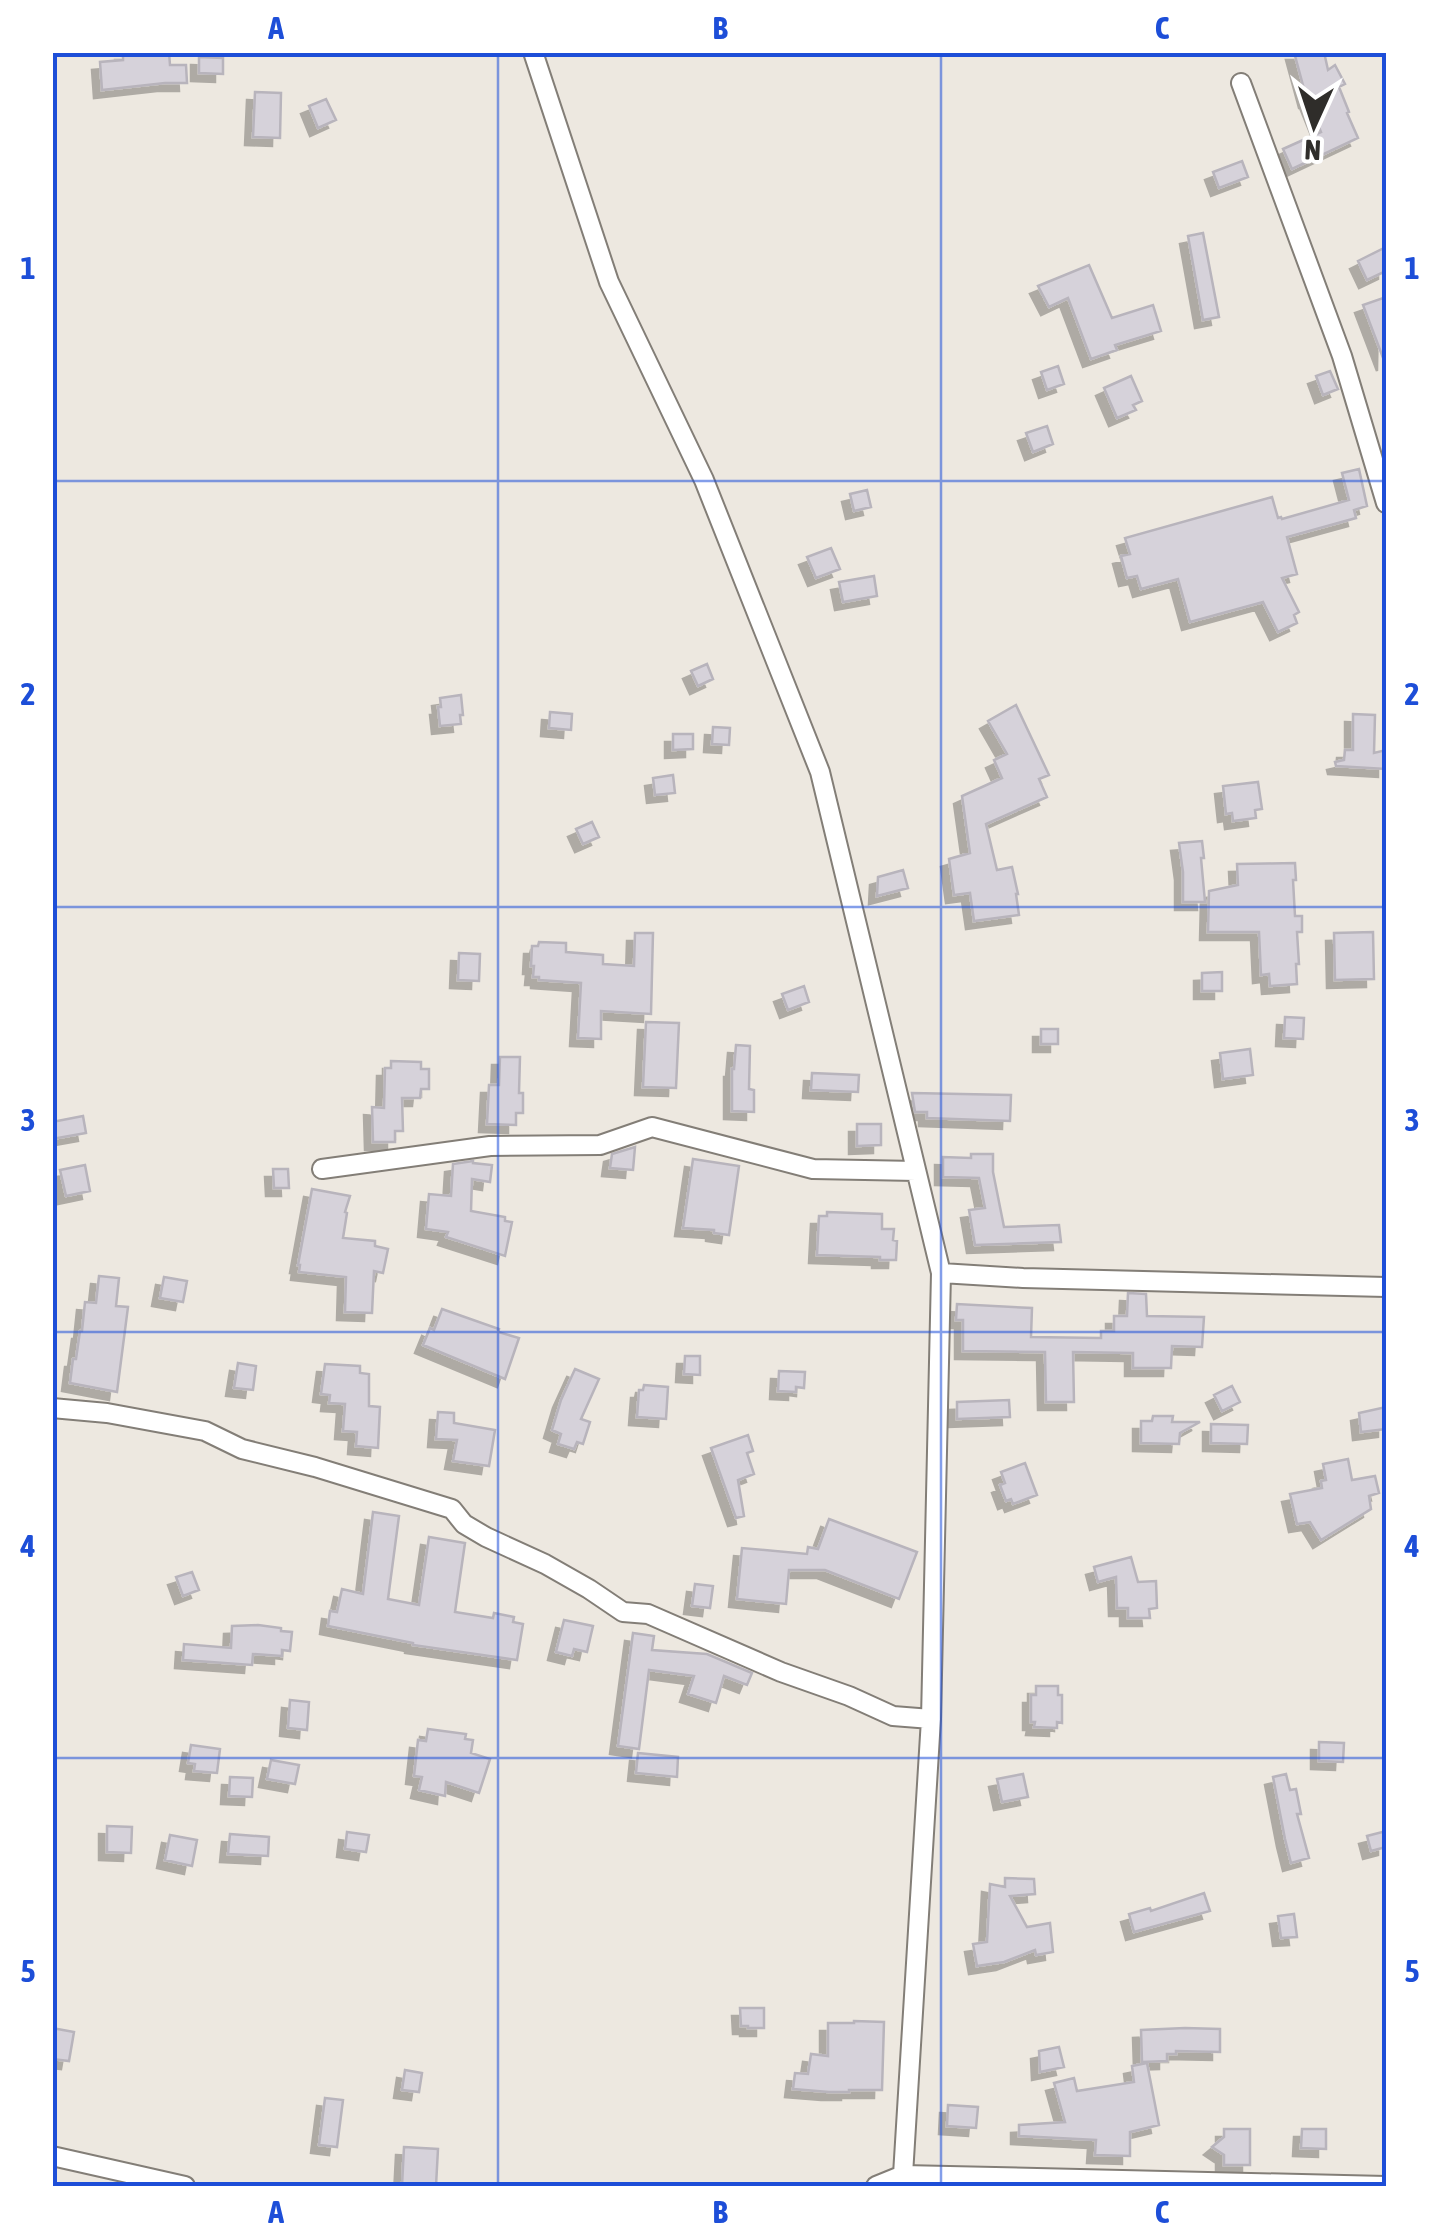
<svg xmlns="http://www.w3.org/2000/svg" width="1439" height="2239" font-family="'Asap Condensed',sans-serif">
<style>
.building{fill:#d6d2da;stroke:#b8b4bc;stroke-width:2.5;filter:url(#shadow)}
.lines{fill:none;stroke-linecap:round;stroke-linejoin:round}
.street-casing{stroke:#837e77;stroke-width:22}
.street{stroke:#fff;stroke-width:18}
.grid{fill:none;stroke:#1d4ed8;stroke-width:2.5;stroke-opacity:0.55}
.neatline{fill:none;stroke:#1d4ed8;stroke-width:4}
.grid-label{font-size:32px;text-anchor:middle;font-weight:bold;fill:#1d4ed8}
</style>
<defs>
<filter id="shadow"><feDropShadow dx="-8" dy="8" stdDeviation="0" flood-color="#0004"/></filter>
</defs>
<rect width="100%" height="100%" fill="#ede8e0"/>
<path class="building" d="M123 52H169L170 65H186L187 83H165L102 90 100 62 123 60Z
M1294 52H1324L1328 70 1335 65 1345 84 1339 87 1349 112 1347 113 1358 138 1292 169 1283 149 1321 132 1308 100H1307Z
M199 57 223 58V74L199 73Z
M255 92 281 93 280 138 253 137Z
M326 99 336 120 318 128 309 106Z
M1242 161 1248 177 1219 188 1213 172Z
M1203 233 1219 317 1203 320 1188 236Z
M1386 247V271L1367 280 1358 261Z
M1089 265 1112 318 1153 305 1161 331 1115 345 1117 350 1091 359 1068 298 1049 307 1038 286Z
M1383 298 1386 308 1385 363 1363 305Z
M1058 366 1064 384 1047 390 1041 372Z
M1330 371 1338 389 1323 395 1316 376Z
M1131 376 1142 401 1133 405 1136 410 1117 418 1104 388Z
M1047 426 1053 444 1033 452 1026 433Z
M1359 469 1367 506 1354 510 1356 518 1287 537 1297 574 1282 578 1299 612 1294 615 1297 623 1278 632 1263 602 1190 622 1178 579 1141 589 1137 576 1127 578 1121 556 1130 554 1125 538 1272 497 1278 518 1281 517 1282 519 1349 500 1342 473Z
M867 490 871 507 854 511 850 494Z
M831 548 840 569 816 578 807 557Z
M874 576 877 596 843 602 839 582Z
M707 664 713 679 698 686 691 671Z
M461 695 463 715H460L461 724 440 726 438 707H441L440 698Z
M1016 705 1049 775 1039 779 1047 797 986 824 997 870 1012 867 1018 894H1016L1019 915 974 921 970 893 954 895 949 859 970 853 962 796 1002 778 994 760 1007 754 988 721Z
M550 712 572 714 571 730 549 728Z
M1353 714 1375 715 1374 753 1386 750V769L1336 766 1335 762 1344 760 1345 750H1353Z
M713 727 730 728 729 745 712 744Z
M673 734H693V749L673 750Z
M673 775 675 793 655 795 653 778Z
M1258 782 1262 809 1255 810 1256 818 1233 821 1232 813 1226 814 1223 786Z
M592 822 599 837 583 844 576 829Z
M1202 841 1204 858H1201L1205 902H1183V872L1179 843Z
M1295 863 1296 880H1293L1295 916H1302V932H1297L1299 964H1296L1297 984 1270 986 1269 974 1261 975 1259 932H1208L1209 891 1238 885 1237 864Z
M903 870 908 888 877 896 878 877Z
M1373 932 1374 979 1335 980 1334 933Z
M635 933H653L651 1014 601 1011V1039L578 1038 581 983 539 980V977H533L534 966H531L532 946H538L539 942 566 943V952L603 955V964L634 966Z
M459 953 480 954 479 981 458 980Z
M1222 972V991H1202V973Z
M804 986 809 1002 788 1010 782 994Z
M1285 1017 1304 1018 1303 1039 1284 1038Z
M646 1022 679 1023 676 1088 643 1087Z
M1041 1029H1058V1044H1041Z
M736 1045 750 1046 749 1089 754 1090V1112L732 1111V1069H734Z
M1250 1049 1253 1075 1223 1079 1220 1053Z
M500 1057H520L519 1093H523V1113H516V1125L487 1124 489 1085H499Z
M391 1061 421 1062V1069H429V1089H421L420 1098H402L403 1131H395V1142H373L372 1107 384 1108 385 1068H391Z
M812 1073 859 1075 858 1092 811 1090Z
M912 1093 1011 1095 1010 1121 927 1118V1112H915Z
M83 1116 86 1133 52 1139V1122Z
M857 1124H881V1145L857 1146Z
M635 1147 633 1170 610 1168 612 1154Z
M971 1154H993V1172L1004 1227 1059 1225 1061 1242 975 1245 969 1210 985 1208 979 1178 943 1177V1157L971 1158Z
M693 1159 739 1166 729 1235 714 1233V1230L683 1228Z
M473 1161V1163L492 1165 490 1182 472 1179 471 1211 505 1217V1221L512 1222 505 1256 446 1237 448 1232 426 1229 429 1194 451 1196 453 1164Z
M85 1165 90 1191 66 1196 60 1170Z
M273 1169H288L289 1188H274Z
M312 1189 350 1196 345 1212 347 1213 343 1238 375 1241V1246L388 1249 383 1273 374 1271 372 1313 345 1312 346 1277 299 1272 300 1265H298Z
M827 1212 882 1214V1229H894L893 1240 897 1241 896 1260H880V1257L817 1255 819 1216H827Z
M99 1276 119 1278 116 1306 128 1307 117 1392 70 1383 73 1359H76L80 1331H82L85 1302 96 1303Z
M164 1277 187 1281 183 1302 160 1298Z
M1128 1293 1146 1294 1147 1316 1204 1317 1202 1347 1172 1346 1171 1368H1133V1353L1073 1352 1074 1402H1046L1045 1352 963 1351V1320H956L957 1304 1032 1308 1031 1337 1101 1338V1331H1114V1316H1127Z
M442 1309 499 1329 498 1332 519 1338 505 1379 423 1345 430 1328 434 1330Z
M685 1356H700V1375L684 1374Z
M238 1363 256 1366 253 1390 234 1388Z
M325 1364 360 1366V1373L369 1374V1406L380 1407 378 1448 356 1446 357 1432 343 1431 345 1404 329 1403 330 1395 321 1394Z
M575 1369 599 1379 581 1419 590 1422 583 1444 577 1442 574 1449 558 1444 561 1434 552 1430 561 1400Z
M779 1371 805 1372 804 1388 796 1387V1392L778 1391Z
M644 1385 668 1387 666 1419 637 1417 639 1390H643Z
M1232 1386 1240 1402 1222 1411 1214 1395Z
M1009 1400 1010 1417 957 1419V1402Z
M1386 1407V1429L1361 1432 1359 1413Z
M438 1412 454 1413V1423L495 1430 489 1466 453 1461 457 1440 436 1439Z
M1153 1416H1173L1172 1422H1200L1180 1433 1179 1444 1141 1443V1421H1152Z
M1211 1424 1248 1425 1247 1444 1211 1443Z
M748 1435 753 1451 747 1453 754 1474 738 1480 744 1516 736 1518 711 1448Z
M1348 1459 1352 1480 1375 1476 1379 1493 1369 1496 1371 1509 1321 1540 1310 1522 1297 1524 1290 1494 1322 1488 1321 1481 1326 1480 1323 1464Z
M1025 1463 1037 1495 1013 1504 1011 1499 1006 1501 1000 1485 1005 1483 1001 1472Z
M373 1512 399 1516 388 1599 419 1605 429 1537 465 1543 455 1612 493 1618 494 1613 514 1617 513 1622 523 1624 517 1660 413 1645V1643L328 1626 330 1611 337 1612 342 1589 363 1594Z
M829 1519 917 1552 899 1599 825 1570H789L786 1604 737 1599 742 1548 807 1554 808 1547 818 1549Z
M1131 1557 1138 1582 1156 1581 1157 1608 1149 1609 1150 1618H1128V1608H1117L1116 1577 1098 1582 1094 1567Z
M192 1572 199 1590 183 1596 176 1577Z
M695 1584 713 1586 710 1608 692 1606Z
M564 1620 593 1626 587 1652 574 1649 572 1656 556 1652Z
M258 1625 281 1628V1631L292 1632 290 1651 282 1650V1656L253 1654 252 1665 183 1660 184 1644 231 1648 232 1626Z
M633 1633 654 1636 652 1650 707 1654 752 1673 747 1685 724 1676 716 1703 688 1694 694 1676 649 1670 639 1749 618 1746Z
M1036 1686H1058V1695H1062V1723L1057 1722V1728L1034 1727 1035 1722H1031V1695H1036Z
M290 1700 309 1702 307 1730 288 1728Z
M428 1729 466 1734 465 1739 473 1740 471 1753 490 1759 479 1793 446 1782 445 1796 419 1790 422 1777 414 1776 418 1740 426 1741Z
M1319 1742 1344 1743 1343 1762 1319 1761Z
M191 1745 220 1749 217 1773 194 1771 195 1764 188 1763Z
M638 1753 678 1757 677 1777 636 1773Z
M271 1760 299 1765 295 1784 267 1779Z
M1023 1774 1028 1797 1002 1802 997 1779Z
M1286 1774 1290 1790 1296 1789 1301 1814H1297L1309 1858 1291 1863 1285 1839 1273 1777Z
M230 1777 253 1778 252 1797 229 1796Z
M107 1826 132 1827 131 1853 107 1852Z
M1386 1831V1847L1371 1851 1367 1836Z
M347 1832 369 1835 366 1852 345 1849Z
M230 1834 269 1837 268 1856 228 1854Z
M170 1835 197 1840 192 1866 165 1860Z
M1005 1878 1034 1879 1035 1894 1010 1896 1027 1927 1050 1923 1053 1952 1036 1955 1035 1950 1004 1962 977 1966 973 1944 987 1942 990 1884 1005 1887Z
M1204 1893 1210 1911 1134 1932 1129 1914 1150 1908 1151 1911Z
M1294 1914 1297 1937 1281 1938 1278 1916Z
M740 2008H764V2028H748V2026H741Z
M854 2021 884 2022 882 2090H849V2092H829L793 2089 795 2073 808 2074 811 2054 828 2056V2023H854Z
M52 2028 74 2032 69 2061 52 2059Z
M1185 2028 1220 2029V2052L1176 2051V2054H1167V2061L1142 2062 1141 2030Z
M1059 2047 1064 2067 1040 2072 1039 2051Z
M1147 2063 1159 2125 1130 2132V2156L1095 2155 1096 2140 1019 2136V2125L1065 2122 1054 2083 1074 2078 1077 2091 1134 2082 1132 2066Z
M405 2070 422 2073 419 2092 402 2090Z
M325 2098 343 2100 337 2147 319 2145Z
M948 2105 978 2107 976 2128 947 2126Z
M1224 2129H1250V2165H1224V2155L1212 2147 1224 2137Z
M1302 2129H1326V2149L1301 2148Z
M404 2147 438 2149 436 2186H402Z"/>
<g class="lines">
<g class="street-casing">
<path id="street" d="M533 52 609 282 704 480 820 772 941 1273 931 1719 903 2175 876 2186
M1241 83 1342 356 1386 503
M322 1169 490 1146 600 1145 652 1127 813 1169 916 1171
M941 1273 1023 1278 1386 1287
M52 1408 107 1413 205 1431 242 1449 315 1467 452 1509 464 1524 486 1537 545 1564 589 1589 623 1612 648 1614 781 1672 849 1696 893 1716 931 1719
M52 2156 185 2186
M903 2175 1386 2186"/>
</g>
<use href="#street" class="street"/>
</g>
<path class="grid" d="M498 52V2186M941 52V2186M52 481H1386M52 907H1386M52 1332H1386M52 1758H1386"/>
<rect width="1439" height="2239" fill="none" stroke="#ffffff" stroke-width="110"/>
<g transform="translate(1314 125) rotate(183)" stroke="#ffffff" stroke-width="8" paint-order="stroke">
<path d="M0-8L18 38L0 25L-18 38Z" fill="#2f2d2a"/>
<text y="-15" font-size="28" font-weight="bold" text-anchor="middle" fill="#2f2d2a">N</text>
</g>
<rect x="55" y="55" width="1329" height="2129" class="neatline"/>
<g class="grid-label">
<text x="276" y="39">A</text>
<text x="720" y="39">B</text>
<text x="1162" y="39">C</text>
<text x="28" y="279">1</text>
<text x="1412" y="279">1</text>
<text x="28" y="705">2</text>
<text x="1412" y="705">2</text>
<text x="28" y="1131">3</text>
<text x="1412" y="1131">3</text>
<text x="28" y="1557">4</text>
<text x="1412" y="1557">4</text>
<text x="28" y="1982">5</text>
<text x="1412" y="1982">5</text>
<text x="276" y="2223">A</text>
<text x="720" y="2223">B</text>
<text x="1162" y="2223">C</text>
</g>
</svg>
